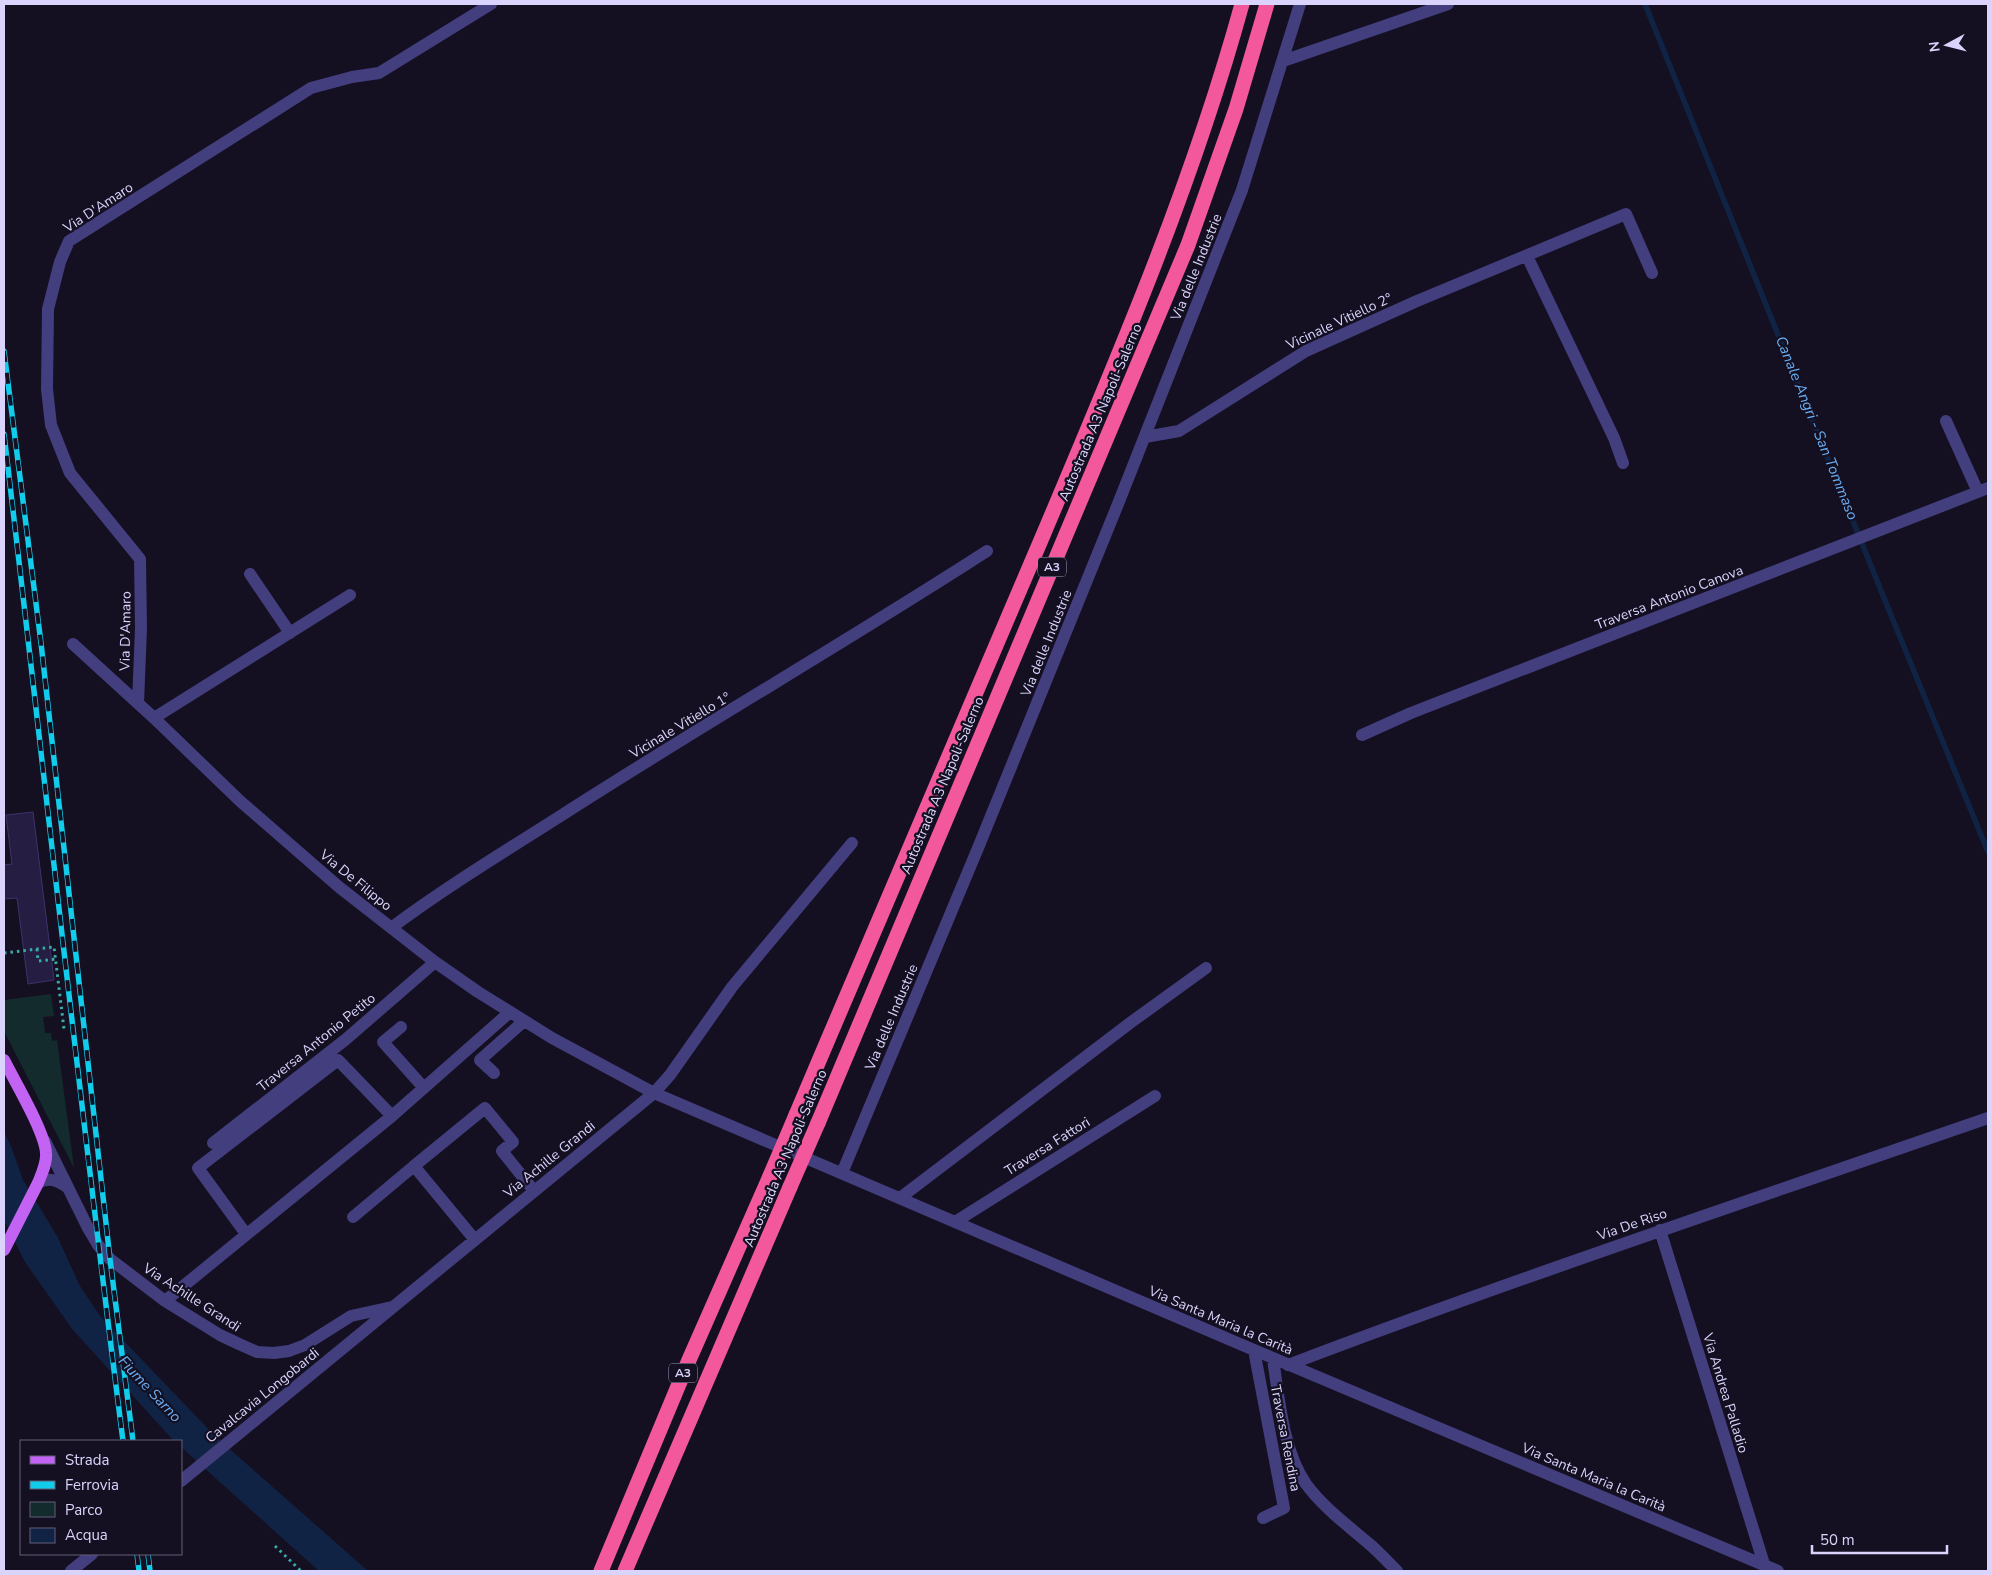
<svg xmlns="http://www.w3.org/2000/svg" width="1992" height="1575" font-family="'Nunito Sans',sans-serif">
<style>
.green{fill:#132b2c}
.water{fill:#112344}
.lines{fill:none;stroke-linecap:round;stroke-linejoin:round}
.stream{stroke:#112344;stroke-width:5.5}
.building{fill:#261d42;stroke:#3f316c}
.path{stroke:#38acaa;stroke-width:3;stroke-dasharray:2.5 4;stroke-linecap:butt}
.minor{stroke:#433e7e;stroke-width:12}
.major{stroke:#c363f3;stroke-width:12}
.highway{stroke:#f3589c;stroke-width:15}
.rail-casing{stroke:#11ccea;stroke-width:5.5}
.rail{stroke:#141022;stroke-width:4;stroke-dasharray:11;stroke-linecap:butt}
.highway-bridge{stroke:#f3589c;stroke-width:15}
.labels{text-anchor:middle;stroke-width:4.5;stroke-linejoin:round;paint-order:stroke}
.shield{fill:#141022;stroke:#9f99bb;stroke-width:1}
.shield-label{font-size:12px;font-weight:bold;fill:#dad4fc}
.street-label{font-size:14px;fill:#dad4fc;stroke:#141022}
.water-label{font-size:15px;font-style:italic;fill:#6aaef4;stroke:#141022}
</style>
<rect width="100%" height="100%" fill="#141022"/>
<path class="green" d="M51 994 54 1016 43 1017 45 1033H51L52 1041 57 1040 74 1168 4 1031V1000Z"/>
<path class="water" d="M4 1131 12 1149 23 1180 57 1236 80 1286 100 1316 215 1436 368 1571H319L181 1447V1441L173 1440 73 1330 25 1262 4 1220Z"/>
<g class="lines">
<path class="stream" d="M1645 4 1884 598 1988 852"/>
</g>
<path class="building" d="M33 812 54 980 28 984 17 898 4 899V865L12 864 6 815Z"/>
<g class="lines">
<path class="path" d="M37 949 38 961 56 959
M4 953 54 947 64 1029
M275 1546 301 1571"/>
<path class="minor" d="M1283 61 1448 4
M1527 256 1614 438 1623 463
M1946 421 1978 492
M1145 437 1179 431 1306 351 1417 301 1626 214 1652 273
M250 574 290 633
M73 644 154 718 240 801 339 887 435 962 478 992 552 1038 654 1093 1254 1350 1778 1571
M138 703 141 628 140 559 70 473 51 425 47 389 48 309 60 262 69 241 311 88 352 77 379 73 491 4
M154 718 350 595
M1362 735 1411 713 1988 488
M391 928C446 887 504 852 562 815 702 725 846 642 987 551
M401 1027 383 1042 424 1088
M494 1073 480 1060 524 1021
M45 1141 88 1228 98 1245 110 1259 165 1301 220 1335 239 1344 257 1352 274 1353 289 1351 305 1345 351 1316 392 1307
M213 1143 345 1040 435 962
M414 1166 485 1108 513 1142 502 1151 534 1191
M842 1173 978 848 1118 504 1242 190 1300 4
M38 1183C49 1177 57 1180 67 1187
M900 1198 1130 1023 1206 968
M353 1217 414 1166 475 1240
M955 1222 1155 1096
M1660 1230 1764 1564
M246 1234 198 1168 338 1060 392 1116
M165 1301 392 1116 510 1012
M1254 1350 1284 1508 1263 1518
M1273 1359C1279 1398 1283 1451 1306 1484 1323 1507 1346 1524 1367 1542 1378 1551 1387 1561 1397 1571
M1288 1365C1520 1277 1754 1199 1988 1118
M181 1481 654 1093 670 1075 732 987 852 843
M71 1571 92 1554"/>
<path class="major" d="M4 1060C14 1080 45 1132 46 1153 47 1163 42 1173 38 1183L4 1250"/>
<path class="highway" d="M796 1115C878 921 962 728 1044 533 1117 360 1192 186 1242 4
M818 1123 1188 245 1236 109 1267 4
M601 1571 689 1360 770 1176
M625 1571 790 1187"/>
<g class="rail-casing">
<path id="rail" d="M4 351 41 643 110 1259 133 1441
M4 434C44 770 80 1106 123 1441
M137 1554 139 1571
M148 1554 150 1571"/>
</g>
<use href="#rail" class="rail"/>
<path class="highway-bridge" d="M770 1176 796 1115
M790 1187 818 1123"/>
</g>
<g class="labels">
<g class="shield">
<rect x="1038" y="557.5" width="28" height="19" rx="4"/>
<rect x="669" y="1363.5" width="28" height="19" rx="4"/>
</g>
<g class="shield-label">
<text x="1052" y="571">A3</text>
<text x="683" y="1377">A3</text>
</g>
<g class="street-label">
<text transform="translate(98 207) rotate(-33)" y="5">Via D'Amaro</text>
<text transform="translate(1196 267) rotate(-68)" y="5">Via delle Industrie</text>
<text transform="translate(1339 321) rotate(-25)" y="5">Vicinale Vitiello 2°</text>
<text transform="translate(1100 412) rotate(-67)" y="5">Autostrada A3 Napoli-Salerno</text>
<text transform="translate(1669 597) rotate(-21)" y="5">Traversa Antonio Canova</text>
<text transform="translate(125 631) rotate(-89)" y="5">Via D'Amaro</text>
<text transform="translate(1046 643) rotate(-68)" y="5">Via delle Industrie</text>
<text transform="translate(680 725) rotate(-31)" y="5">Vicinale Vitiello 1°</text>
<text transform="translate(942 785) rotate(-67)" y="5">Autostrada A3 Napoli-Salerno</text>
<text transform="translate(356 880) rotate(39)" y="5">Via De Filippo</text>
<text transform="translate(891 1017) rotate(-67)" y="5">Via delle Industrie</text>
<text transform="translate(316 1042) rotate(-39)" y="5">Traversa Antonio Petito</text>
<text transform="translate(1047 1146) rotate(-32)" y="5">Traversa Fattori</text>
<text transform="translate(785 1158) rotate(-67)" y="5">Autostrada A3 Napoli-Salerno</text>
<text transform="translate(549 1159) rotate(-39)" y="5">Via Achille Grandi</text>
<text transform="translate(1632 1224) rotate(-19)" y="5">Via De Riso</text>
<text transform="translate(192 1297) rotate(33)" y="5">Via Achille Grandi</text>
<text transform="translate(1221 1320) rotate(23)" y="5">Via Santa Maria la Carità</text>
<text transform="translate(1726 1393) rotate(73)" y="5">Via Andrea Palladio</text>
<text transform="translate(262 1395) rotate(-39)" y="5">Cavalcavia Longobardi</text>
<text transform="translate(1286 1438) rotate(79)" y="5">Traversa Rendina</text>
<text transform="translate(1594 1477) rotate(23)" y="5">Via Santa Maria la Carità</text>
</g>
<g class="water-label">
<text transform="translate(1817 428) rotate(68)" y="5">Canale Angri - San Tommaso</text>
<text transform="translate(150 1389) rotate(47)" y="5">Fiume Sarno</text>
</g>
</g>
<rect width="1992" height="1575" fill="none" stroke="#dad4fc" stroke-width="10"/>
<rect x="20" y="1440" width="162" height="115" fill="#141022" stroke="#635e79"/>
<rect x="30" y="1456" width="25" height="8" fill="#c363f3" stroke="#635e79"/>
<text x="65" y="1465" font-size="15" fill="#dad4fc">Strada</text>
<rect x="30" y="1481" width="25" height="8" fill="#11ccea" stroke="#635e79"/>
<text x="65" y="1490" font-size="15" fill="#dad4fc">Ferrovia</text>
<rect x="30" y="1502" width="25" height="15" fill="#132b2c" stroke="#635e79"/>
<text x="65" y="1515" font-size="15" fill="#dad4fc">Parco</text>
<rect x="30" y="1528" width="25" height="15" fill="#112344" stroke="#635e79"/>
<text x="65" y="1540" font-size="15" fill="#dad4fc">Acqua</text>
<g transform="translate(1947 45) rotate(263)" stroke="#141022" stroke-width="4" paint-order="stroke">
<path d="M0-4L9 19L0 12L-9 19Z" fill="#dad4fc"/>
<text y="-8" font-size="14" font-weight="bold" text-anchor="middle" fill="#dad4fc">N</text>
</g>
<path d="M1812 1545v8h135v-8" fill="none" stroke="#dad4fc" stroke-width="2.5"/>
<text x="1820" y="1545" font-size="15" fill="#dad4fc" stroke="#141022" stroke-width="4" paint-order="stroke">50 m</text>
</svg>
